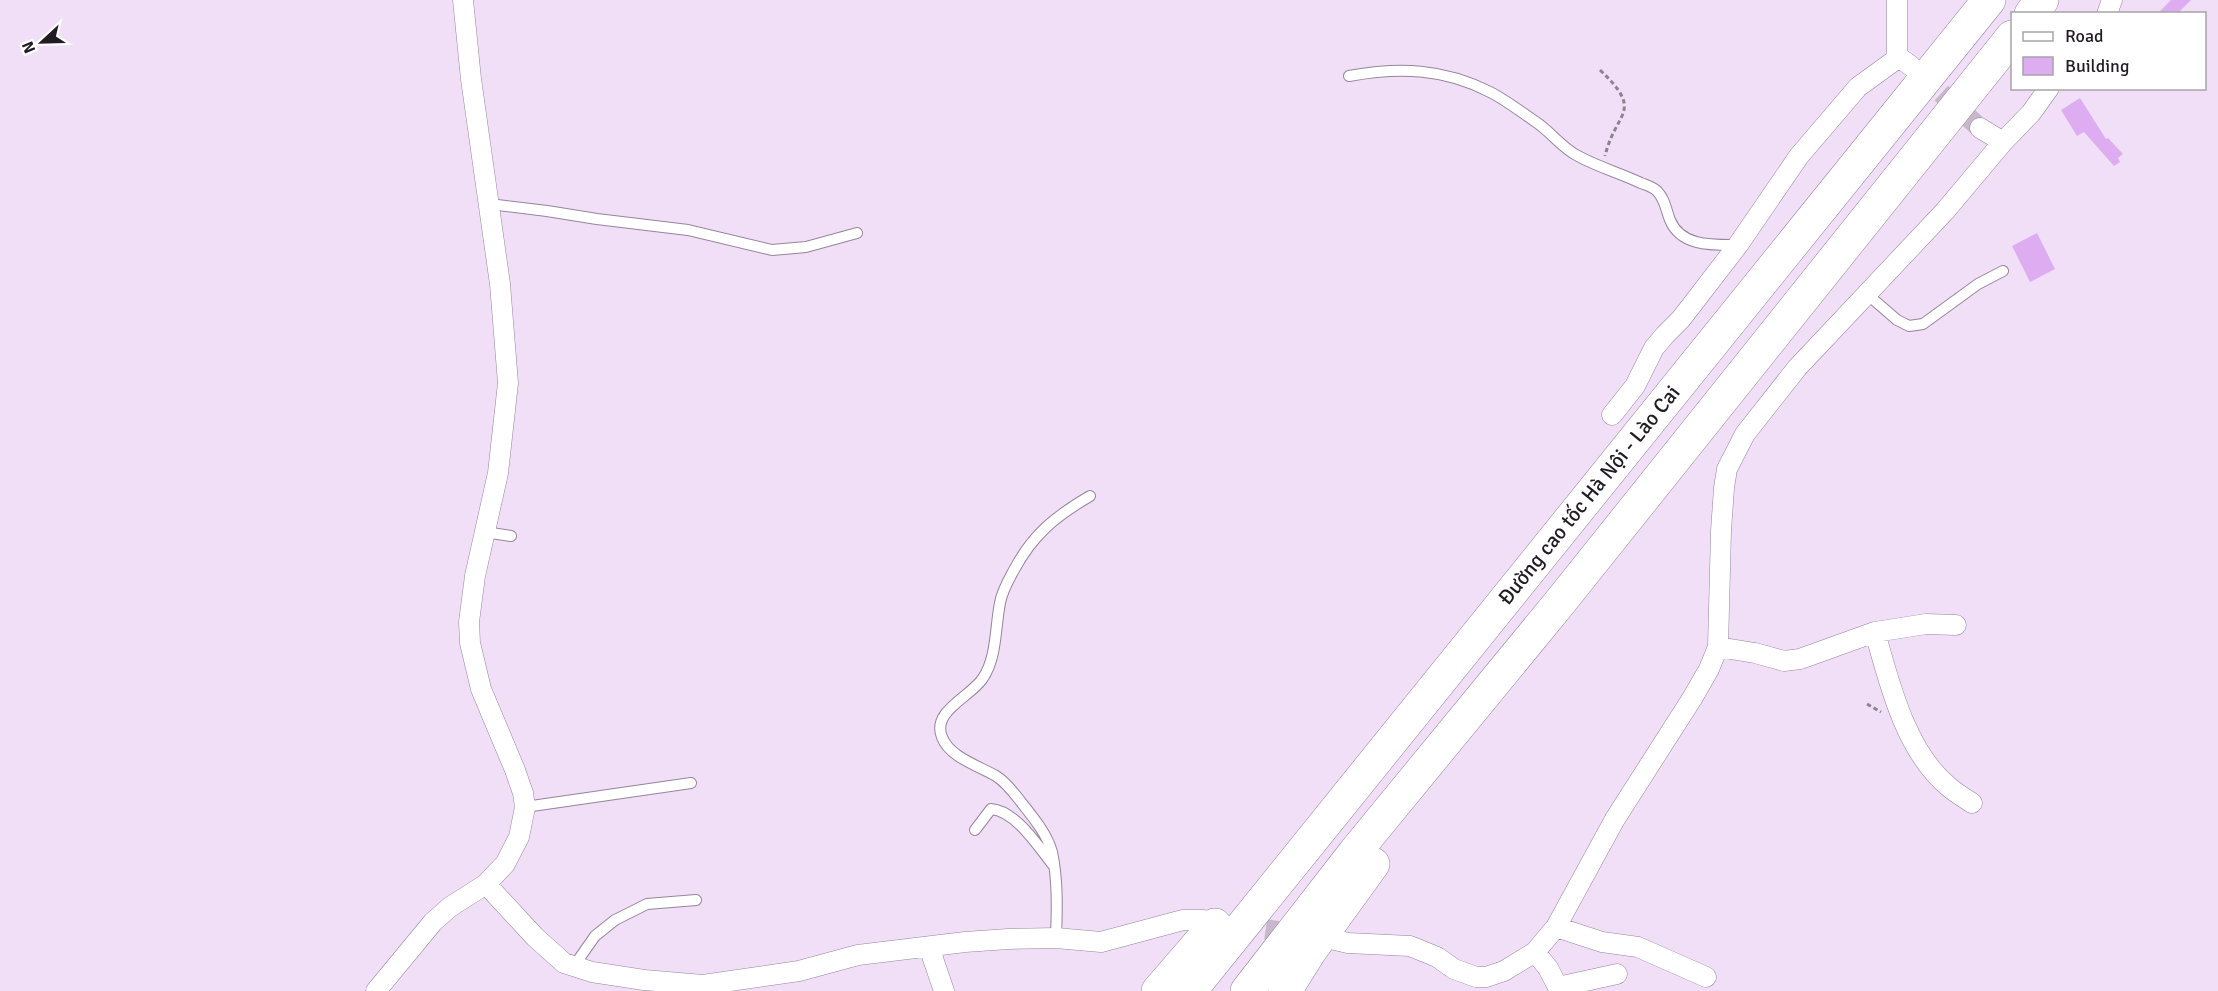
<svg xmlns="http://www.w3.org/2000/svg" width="2218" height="991" font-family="Signika,sans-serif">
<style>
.building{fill:#deadf1}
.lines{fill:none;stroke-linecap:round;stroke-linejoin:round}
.minor-tunnel{stroke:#c7b8cc;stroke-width:20;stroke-dasharray:20 10;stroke-linecap:butt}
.service-casing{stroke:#95869b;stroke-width:12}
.minor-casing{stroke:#95869b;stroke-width:21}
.motorway-casing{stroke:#95869b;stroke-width:34}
.path{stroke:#8e8292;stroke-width:3;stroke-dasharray:4.5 3;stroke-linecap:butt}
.service{stroke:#fff;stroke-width:10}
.minor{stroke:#fff;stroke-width:20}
.motorway{stroke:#fff;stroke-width:33}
.labels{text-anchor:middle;stroke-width:4.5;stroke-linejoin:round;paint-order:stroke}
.street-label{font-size:21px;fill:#211c24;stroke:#fff}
</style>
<rect width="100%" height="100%" fill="#f0dff6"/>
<path class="building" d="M2171 0H2191L2177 14H2157Z
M2080 98 2106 139 2108 138 2123 154 2118 158 2120 162 2114 166 2084 132 2077 136 2061 110Z
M2037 233 2055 269 2030 282 2012 246Z"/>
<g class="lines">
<path class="minor-tunnel" d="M1919 73 1980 128
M1236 925 1298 934"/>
<g class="service-casing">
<path id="service" d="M1349 76C1399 67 1443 68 1490 92 1506 100 1521 112 1536 122 1551 132 1562 148 1578 156 1598 167 1620 173 1641 183 1646 185 1653 187 1657 191 1665 199 1666 210 1670 220 1681 247 1713 245 1738 245
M489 204 547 211 597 219 688 230 772 250 806 247 857 233
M1867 294 1897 320 1909 326 1923 324 1978 284 2003 271
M485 532 511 536
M525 807 691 783
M975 830 991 809C1016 811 1038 846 1053 865
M1056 938C1057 910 1058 880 1052 852 1047 834 1033 817 1021 802 1014 793 1006 782 996 776 979 766 949 757 942 737 931 711 972 696 983 678 997 657 995 628 1000 603 1002 591 1008 581 1014 570 1033 534 1056 516 1090 496
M574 966 595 936 615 920 647 904 696 900"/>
</g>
<g class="minor-casing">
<path id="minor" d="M1897 0V56L1911 66
M2107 14 2112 0
M1980 128 2003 142
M1612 415 1635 386 1654 348 1665 335 1681 319 1738 245 1799 156 1858 87 1898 58
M1875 632C1889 683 1906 752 1949 787 1956 793 1964 798 1972 803
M1718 647 1755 653 1784 661 1800 659 1875 632 1926 624 1956 625
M486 884 535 937 564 963 592 972 644 980 703 985 799 971 858 955 965 942 1008 939 1056 938 1101 942 1183 920H1204
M1556 927 1602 942 1638 947 1706 977
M1331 939 1348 943 1410 946 1437 957 1454 969 1476 977H1486L1504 971 1535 952 1556 927 1615 819 1693 697 1709 669 1718 647 1721 531 1724 488 1727 469 1745 434 1797 368 1945 211 2003 142 2031 113 2049 88
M929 947 944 991
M1535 952 1548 968 1560 991
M1558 987 1617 974
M376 991 433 922 450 907 486 884 505 864 519 837 525 807 523 793 515 770 481 689 470 643 469 622 475 576 498 473 508 383 500 284 471 79 463 0"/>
</g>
<g class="motorway-casing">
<path id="motorway" d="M2031 14 2042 0
M1158 991 1215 925
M1190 991 1989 0
M1247 991 1355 852 1561 601 2012 37
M1285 991 1310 951 1373 864"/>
</g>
<path class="path" d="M1600 70C1645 113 1616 110 1605 156
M1867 704 1881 712"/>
<use href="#service" class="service"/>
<use href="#minor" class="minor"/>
<use href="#motorway" class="motorway"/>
</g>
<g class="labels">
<g class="street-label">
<text transform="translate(1589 495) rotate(-51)" y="7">Đường cao tốc Hà Nội - Lào Cai</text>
</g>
</g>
<rect x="2011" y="12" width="195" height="78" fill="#ffffff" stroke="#a6a4a7" stroke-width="1.5"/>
<rect x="2023" y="32" width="30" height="9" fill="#ffffff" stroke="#a6a4a7" stroke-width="1.5"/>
<text x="2065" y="42" font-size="18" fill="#211c24">Road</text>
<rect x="2023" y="57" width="30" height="18" fill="#deadf1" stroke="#a6a4a7" stroke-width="1.5"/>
<text x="2065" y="72" font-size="18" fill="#211c24">Building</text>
<g transform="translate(42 42) rotate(248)" stroke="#ffffff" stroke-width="4.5" paint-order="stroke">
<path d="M0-4.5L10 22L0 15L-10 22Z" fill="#211c24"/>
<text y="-9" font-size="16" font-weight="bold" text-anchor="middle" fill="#211c24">N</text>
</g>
</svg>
